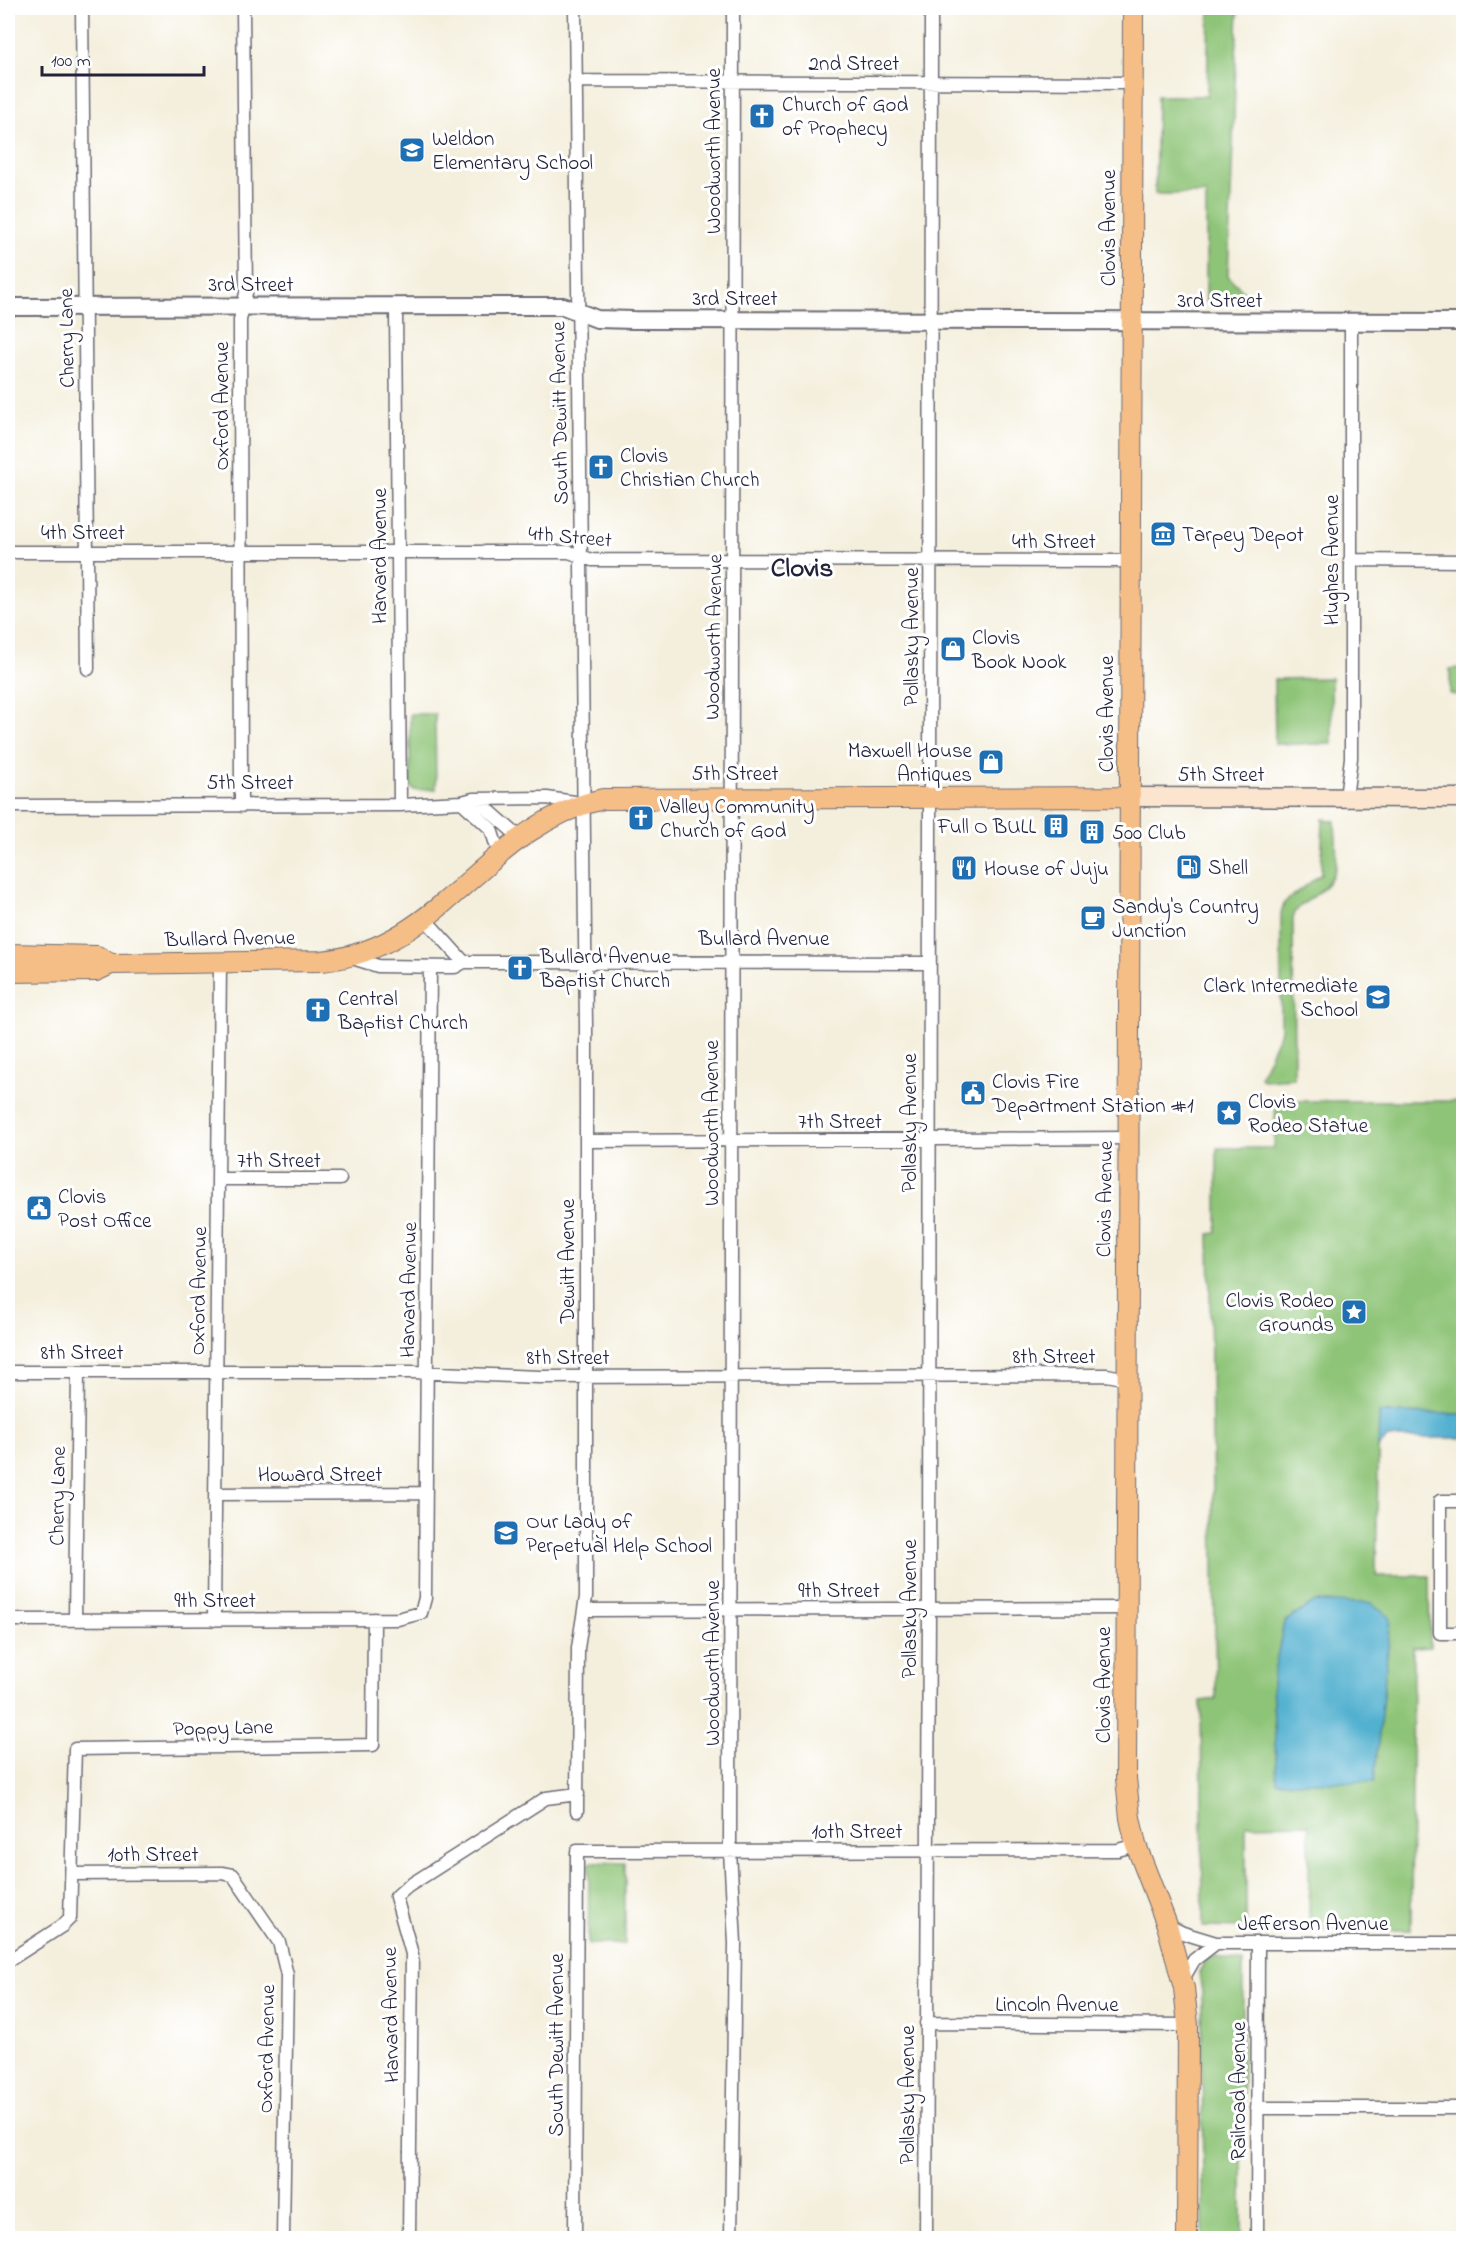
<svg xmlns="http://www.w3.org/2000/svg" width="1471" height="2246" font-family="'Indie Flower',sans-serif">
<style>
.green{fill:#8ec477;stroke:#587359;stroke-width:1.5}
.water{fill:#52b1d0;stroke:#3a6a86;stroke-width:1.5}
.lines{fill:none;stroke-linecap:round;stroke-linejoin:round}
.minor-casing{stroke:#6c6a74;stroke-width:15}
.tertiary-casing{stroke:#6c6a74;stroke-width:20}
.secondary-casing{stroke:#6c6a74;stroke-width:21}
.primary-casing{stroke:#6c6a74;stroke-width:22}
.minor{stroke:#fff;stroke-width:12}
.tertiary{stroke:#fff;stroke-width:16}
.secondary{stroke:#fbe5cf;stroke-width:18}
.primary{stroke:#f6be87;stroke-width:20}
.labels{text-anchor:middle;stroke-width:6;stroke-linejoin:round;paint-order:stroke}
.street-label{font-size:21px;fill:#22223b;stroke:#fff}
.poi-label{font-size:21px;fill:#22223b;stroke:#fff;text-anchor:start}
.district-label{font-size:27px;font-weight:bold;fill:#22223b;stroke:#fff}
</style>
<rect width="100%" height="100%" fill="#fff"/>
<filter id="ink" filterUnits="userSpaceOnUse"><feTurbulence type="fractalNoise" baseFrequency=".0167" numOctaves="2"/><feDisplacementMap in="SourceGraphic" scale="12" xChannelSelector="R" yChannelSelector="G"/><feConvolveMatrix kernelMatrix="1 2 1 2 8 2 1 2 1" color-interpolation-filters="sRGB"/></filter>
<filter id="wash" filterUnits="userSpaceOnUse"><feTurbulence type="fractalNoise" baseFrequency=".008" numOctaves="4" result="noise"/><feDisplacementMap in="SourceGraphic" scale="24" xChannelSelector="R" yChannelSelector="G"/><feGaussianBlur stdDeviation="1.35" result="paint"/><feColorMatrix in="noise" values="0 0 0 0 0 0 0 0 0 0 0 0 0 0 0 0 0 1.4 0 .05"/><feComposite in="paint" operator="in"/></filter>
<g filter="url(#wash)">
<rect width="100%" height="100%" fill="#f4efdd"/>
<path class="green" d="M1209 8H1238L1228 276 1254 302H1206V194H1155L1157 96H1207Z
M1463 668H1464L1463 699 1460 695 1450 694V669Z
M1331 678 1332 744H1275L1274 679Z
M410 714H435L436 789 414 790 410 786Z
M1323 819 1335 821C1336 856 1344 874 1313 897 1305 903 1296 907 1293 917L1294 1078 1263 1080 1260 1077 1281 1031V913L1284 903 1321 874Z
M1276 1101H1463V1414L1379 1413 1376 1576H1429L1430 1647 1413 1648 1411 1930H1309V1824L1246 1825V1928L1203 1927 1201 1701 1216 1699 1209 1234 1217 1233V1148H1274Z
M592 1862 625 1863V1944H588L589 1865Z
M1216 1957 1243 1962 1242 2238H1203L1202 1992 1199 1973 1206 1958Z"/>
<path class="water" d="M1379 1413 1463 1414V1438H1387L1378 1448Z
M1315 1602 1372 1603 1391 1618 1374 1782H1277L1272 1682 1284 1622Z"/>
</g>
<g filter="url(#ink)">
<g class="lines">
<g class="minor-casing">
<path id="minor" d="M82 8 88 669
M575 8 586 1027V1597L578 1648 577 1811
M575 81 1133 83
M396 307 400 805
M8 552H569L592 560 1130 561
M1350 560 1464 561
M1346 798 1351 758V322
M463 803 491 829 499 854
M469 804 484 806 519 837
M8 806 400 805 462 802 473 799 547 798 581 803
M241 806 240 320 246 293 243 8
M425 919 464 962
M349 957 378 966 455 967 464 962 930 963
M586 1141 1129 1138
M218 1179H340
M8 1372H413L539 1377 1107 1375 1128 1379
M215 1494 425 1493
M1464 1501H1440V1633H1464
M586 1610 1128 1608
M8 1620 398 1619 421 1613 425 1598 430 967
M75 1620 78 1372
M214 1620 220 962
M72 1874 222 1873 233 1875 279 1942 287 1975 283 2238
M1167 1925 1183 1933 1216 1943H1464
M8 1961 62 1926 70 1918 75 1749 373 1745 374 1619
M1183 1979 1194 1960 1216 1943
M926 2023 1188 2025
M1257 2108H1464
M409 2238 412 1954 396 1897 407 1887 546 1798 578 1794
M575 2238 577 1851 1118 1850 1136 1845
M731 2238 735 1943 730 1851 733 8
M926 2238 929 1609 931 8
M1257 2238 1258 1943"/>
</g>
<g class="tertiary-casing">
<path id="tertiary" d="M8 307 563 306 597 319 634 320 1464 322"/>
</g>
<g class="secondary-casing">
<path id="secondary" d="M1130 797 1464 798"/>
</g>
<g class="primary-casing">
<path id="primary" d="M1133 8 1126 1778 1130 1818 1136 1845 1167 1925 1184 1988 1188 2025 1187 2238
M8 954 97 956 111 964
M8 972 96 971 111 964 322 961C445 948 484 826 603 799L1130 797"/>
</g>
<use href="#minor" class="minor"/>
<use href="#tertiary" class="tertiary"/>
<use href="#secondary" class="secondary"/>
<use href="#primary" class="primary"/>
</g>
</g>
<defs>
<g id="church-square" transform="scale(1.35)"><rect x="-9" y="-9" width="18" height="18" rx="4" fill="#1f6fb2" stroke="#fff"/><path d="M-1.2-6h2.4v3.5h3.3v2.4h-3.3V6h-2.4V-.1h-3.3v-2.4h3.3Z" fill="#fff"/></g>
<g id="school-square" transform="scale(1.35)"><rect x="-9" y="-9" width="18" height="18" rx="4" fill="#1f6fb2" stroke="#fff"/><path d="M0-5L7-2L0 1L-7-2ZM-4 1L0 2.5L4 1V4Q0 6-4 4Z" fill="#fff"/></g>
<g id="museum-square" transform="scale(1.35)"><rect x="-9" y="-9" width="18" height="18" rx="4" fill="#1f6fb2" stroke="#fff"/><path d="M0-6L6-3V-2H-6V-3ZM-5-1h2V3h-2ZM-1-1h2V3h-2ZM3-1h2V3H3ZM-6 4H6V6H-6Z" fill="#fff"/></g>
<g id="shop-square" transform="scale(1.35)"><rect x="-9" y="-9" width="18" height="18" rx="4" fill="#1f6fb2" stroke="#fff"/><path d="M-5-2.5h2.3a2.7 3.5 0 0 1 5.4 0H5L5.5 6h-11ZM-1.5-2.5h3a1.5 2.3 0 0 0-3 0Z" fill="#fff"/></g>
<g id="building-square" transform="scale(1.35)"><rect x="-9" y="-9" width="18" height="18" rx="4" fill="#1f6fb2" stroke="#fff"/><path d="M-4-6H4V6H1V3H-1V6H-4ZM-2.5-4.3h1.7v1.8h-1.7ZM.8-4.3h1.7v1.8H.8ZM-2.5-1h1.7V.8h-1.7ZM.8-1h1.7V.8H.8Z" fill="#fff"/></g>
<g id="fuel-square" transform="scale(1.35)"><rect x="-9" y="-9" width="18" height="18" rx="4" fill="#1f6fb2" stroke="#fff"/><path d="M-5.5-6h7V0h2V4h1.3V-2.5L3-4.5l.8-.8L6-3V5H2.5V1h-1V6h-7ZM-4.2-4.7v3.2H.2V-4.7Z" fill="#fff"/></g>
<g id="restaurant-square" transform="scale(1.35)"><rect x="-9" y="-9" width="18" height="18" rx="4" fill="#1f6fb2" stroke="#fff"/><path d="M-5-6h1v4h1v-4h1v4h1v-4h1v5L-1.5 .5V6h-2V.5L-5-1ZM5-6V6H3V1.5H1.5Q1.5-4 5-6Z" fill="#fff"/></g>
<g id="cafe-square" transform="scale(1.35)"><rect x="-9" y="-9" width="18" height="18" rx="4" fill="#1f6fb2" stroke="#fff"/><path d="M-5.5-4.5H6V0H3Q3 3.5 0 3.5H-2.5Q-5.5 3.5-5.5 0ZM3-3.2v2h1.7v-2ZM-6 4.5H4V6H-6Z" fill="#fff"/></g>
<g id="civic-square" transform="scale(1.35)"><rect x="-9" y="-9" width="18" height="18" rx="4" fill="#1f6fb2" stroke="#fff"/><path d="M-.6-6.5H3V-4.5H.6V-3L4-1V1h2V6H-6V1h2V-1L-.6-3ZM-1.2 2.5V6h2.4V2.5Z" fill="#fff"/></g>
<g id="sight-square" transform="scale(1.35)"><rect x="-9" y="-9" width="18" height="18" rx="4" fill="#1f6fb2" stroke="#fff"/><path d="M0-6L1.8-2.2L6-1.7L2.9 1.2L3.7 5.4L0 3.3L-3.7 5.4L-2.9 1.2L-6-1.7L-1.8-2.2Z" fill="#fff"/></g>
</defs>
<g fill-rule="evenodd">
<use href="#church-square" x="762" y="116"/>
<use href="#school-square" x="412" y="150"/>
<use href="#church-square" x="601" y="467"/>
<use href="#museum-square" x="1163" y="534"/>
<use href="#shop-square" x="953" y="649"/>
<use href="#shop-square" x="991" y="762"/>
<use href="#church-square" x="641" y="818"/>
<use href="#building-square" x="1056" y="826"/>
<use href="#building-square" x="1092" y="832"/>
<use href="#fuel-square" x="1189" y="867"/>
<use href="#restaurant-square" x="964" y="868"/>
<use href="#cafe-square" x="1093" y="918"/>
<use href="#church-square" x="520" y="968"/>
<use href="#school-square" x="1378" y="997"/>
<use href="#church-square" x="318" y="1010"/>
<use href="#civic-square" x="973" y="1093"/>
<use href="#sight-square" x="1229" y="1113"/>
<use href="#civic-square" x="39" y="1208"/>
<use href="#sight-square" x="1354" y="1312"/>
<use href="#school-square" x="506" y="1533"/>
</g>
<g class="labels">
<g class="street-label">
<text x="854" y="70">2nd Street</text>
<text transform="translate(713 151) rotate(-90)" y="7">Woodworth Avenue</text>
<text transform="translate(1108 228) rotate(-90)" y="7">Clovis Avenue</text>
<text x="251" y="291">3rd Street</text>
<text x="735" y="305">3rd Street</text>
<text x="1220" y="307">3rd Street</text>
<text transform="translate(66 338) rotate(-91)" y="7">Cherry Lane</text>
<text transform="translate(221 406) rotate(-90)" y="7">Oxford Avenue</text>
<text transform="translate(559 413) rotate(-91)" y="7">South Dewitt Avenue</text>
<text x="83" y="539">4th Street</text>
<text transform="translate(570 536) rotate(5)" y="7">4th Street</text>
<text x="1054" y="548">4th Street</text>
<text transform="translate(379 556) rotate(-90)" y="7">Harvard Avenue</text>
<text transform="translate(1331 560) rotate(-90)" y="7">Hughes Avenue</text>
<text transform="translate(713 637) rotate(-89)" y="7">Woodworth Avenue</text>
<text transform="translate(911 637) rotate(-90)" y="7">Pollasky Avenue</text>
<text transform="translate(1106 714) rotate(-90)" y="7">Clovis Avenue</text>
<text x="735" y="780">5th Street</text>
<text x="1221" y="781">5th Street</text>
<text x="250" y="789">5th Street</text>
<text transform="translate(230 938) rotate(-1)" y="7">Bullard Avenue</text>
<text x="764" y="945">Bullard Avenue</text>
<text x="840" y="1128">7th Street</text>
<text transform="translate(711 1123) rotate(-90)" y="7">Woodworth Avenue</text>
<text transform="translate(909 1123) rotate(-90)" y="7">Pollasky Avenue</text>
<text x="279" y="1167">7th Street</text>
<text transform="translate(1104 1199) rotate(-89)" y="7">Clovis Avenue</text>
<text transform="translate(567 1261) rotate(-90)" y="7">Dewitt Avenue</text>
<text transform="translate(408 1290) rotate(-89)" y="7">Harvard Avenue</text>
<text transform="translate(198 1291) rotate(-89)" y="7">Oxford Avenue</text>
<text x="82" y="1359">8th Street</text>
<text x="1054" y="1363">8th Street</text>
<text x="568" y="1364">8th Street</text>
<text x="320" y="1481">Howard Street</text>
<text transform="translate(57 1496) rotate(-89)" y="7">Cherry Lane</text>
<text x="839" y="1597">9th Street</text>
<text x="215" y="1607">9th Street</text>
<text transform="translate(909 1609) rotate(-90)" y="7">Pollasky Avenue</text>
<text transform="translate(712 1663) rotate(-90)" y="7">Woodworth Avenue</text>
<text transform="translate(1103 1685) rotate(-90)" y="7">Clovis Avenue</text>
<text transform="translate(223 1727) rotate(-1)" y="7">Poppy Lane</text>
<text x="857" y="1838">10th Street</text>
<text x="153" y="1861">10th Street</text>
<text x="1313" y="1930">Jefferson Avenue</text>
<text x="1057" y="2011">Lincoln Avenue</text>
<text transform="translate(390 2015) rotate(-91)" y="7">Harvard Avenue</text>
<text transform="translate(556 2045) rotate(-90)" y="7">South Dewitt Avenue</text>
<text transform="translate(266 2049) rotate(-89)" y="7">Oxford Avenue</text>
<text transform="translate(1238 2091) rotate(-90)" y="7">Railroad Avenue</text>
<text transform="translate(907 2095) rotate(-90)" y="7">Pollasky Avenue</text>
</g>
<g class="poi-label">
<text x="782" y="111">Church of God<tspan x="782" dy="24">of Prophecy</tspan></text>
<text x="432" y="145">Weldon<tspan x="432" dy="24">Elementary School</tspan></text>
<text x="620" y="462">Clovis<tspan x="620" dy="24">Christian Church</tspan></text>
<text x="1182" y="541">Tarpey Depot</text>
<text x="972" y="644">Clovis<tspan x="972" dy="24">Book Nook</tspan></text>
<text x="972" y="757" text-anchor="end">Maxwell House<tspan x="972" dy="24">Antiques</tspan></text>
<text x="660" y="813">Valley Community<tspan x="660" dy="24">Church of God</tspan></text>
<text x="1036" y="833" text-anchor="end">Full O BULL</text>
<text x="1112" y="839">500 Club</text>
<text x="1208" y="874">Shell</text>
<text x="984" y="875">House of Juju</text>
<text x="1112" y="913">Sandy's Country<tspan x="1112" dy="24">Junction</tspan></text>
<text x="540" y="963">Bullard Avenue<tspan x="540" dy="24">Baptist Church</tspan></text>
<text x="1358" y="992" text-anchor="end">Clark Intermediate<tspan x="1358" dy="24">School</tspan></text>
<text x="338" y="1005">Central<tspan x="338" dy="24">Baptist Church</tspan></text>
<text x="992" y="1088">Clovis Fire<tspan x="992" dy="24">Department Station #1</tspan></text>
<text x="1248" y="1108">Clovis<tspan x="1248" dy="24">Rodeo Statue</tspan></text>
<text x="58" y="1203">Clovis<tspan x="58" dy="24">Post Office</tspan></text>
<text x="1334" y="1307" text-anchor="end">Clovis Rodeo<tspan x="1334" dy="24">Grounds</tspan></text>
<text x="526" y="1528">Our Lady of<tspan x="526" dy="24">Perpetual Help School</tspan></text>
</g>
<g class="district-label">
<text x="802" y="576">Clovis</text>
</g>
</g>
<rect width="1471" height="2246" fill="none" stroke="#fff" stroke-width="30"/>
<path d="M42 66v9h162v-9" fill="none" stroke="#22223b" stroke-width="3"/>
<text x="51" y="66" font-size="18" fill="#22223b" stroke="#ffffff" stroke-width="4.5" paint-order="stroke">100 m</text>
</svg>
